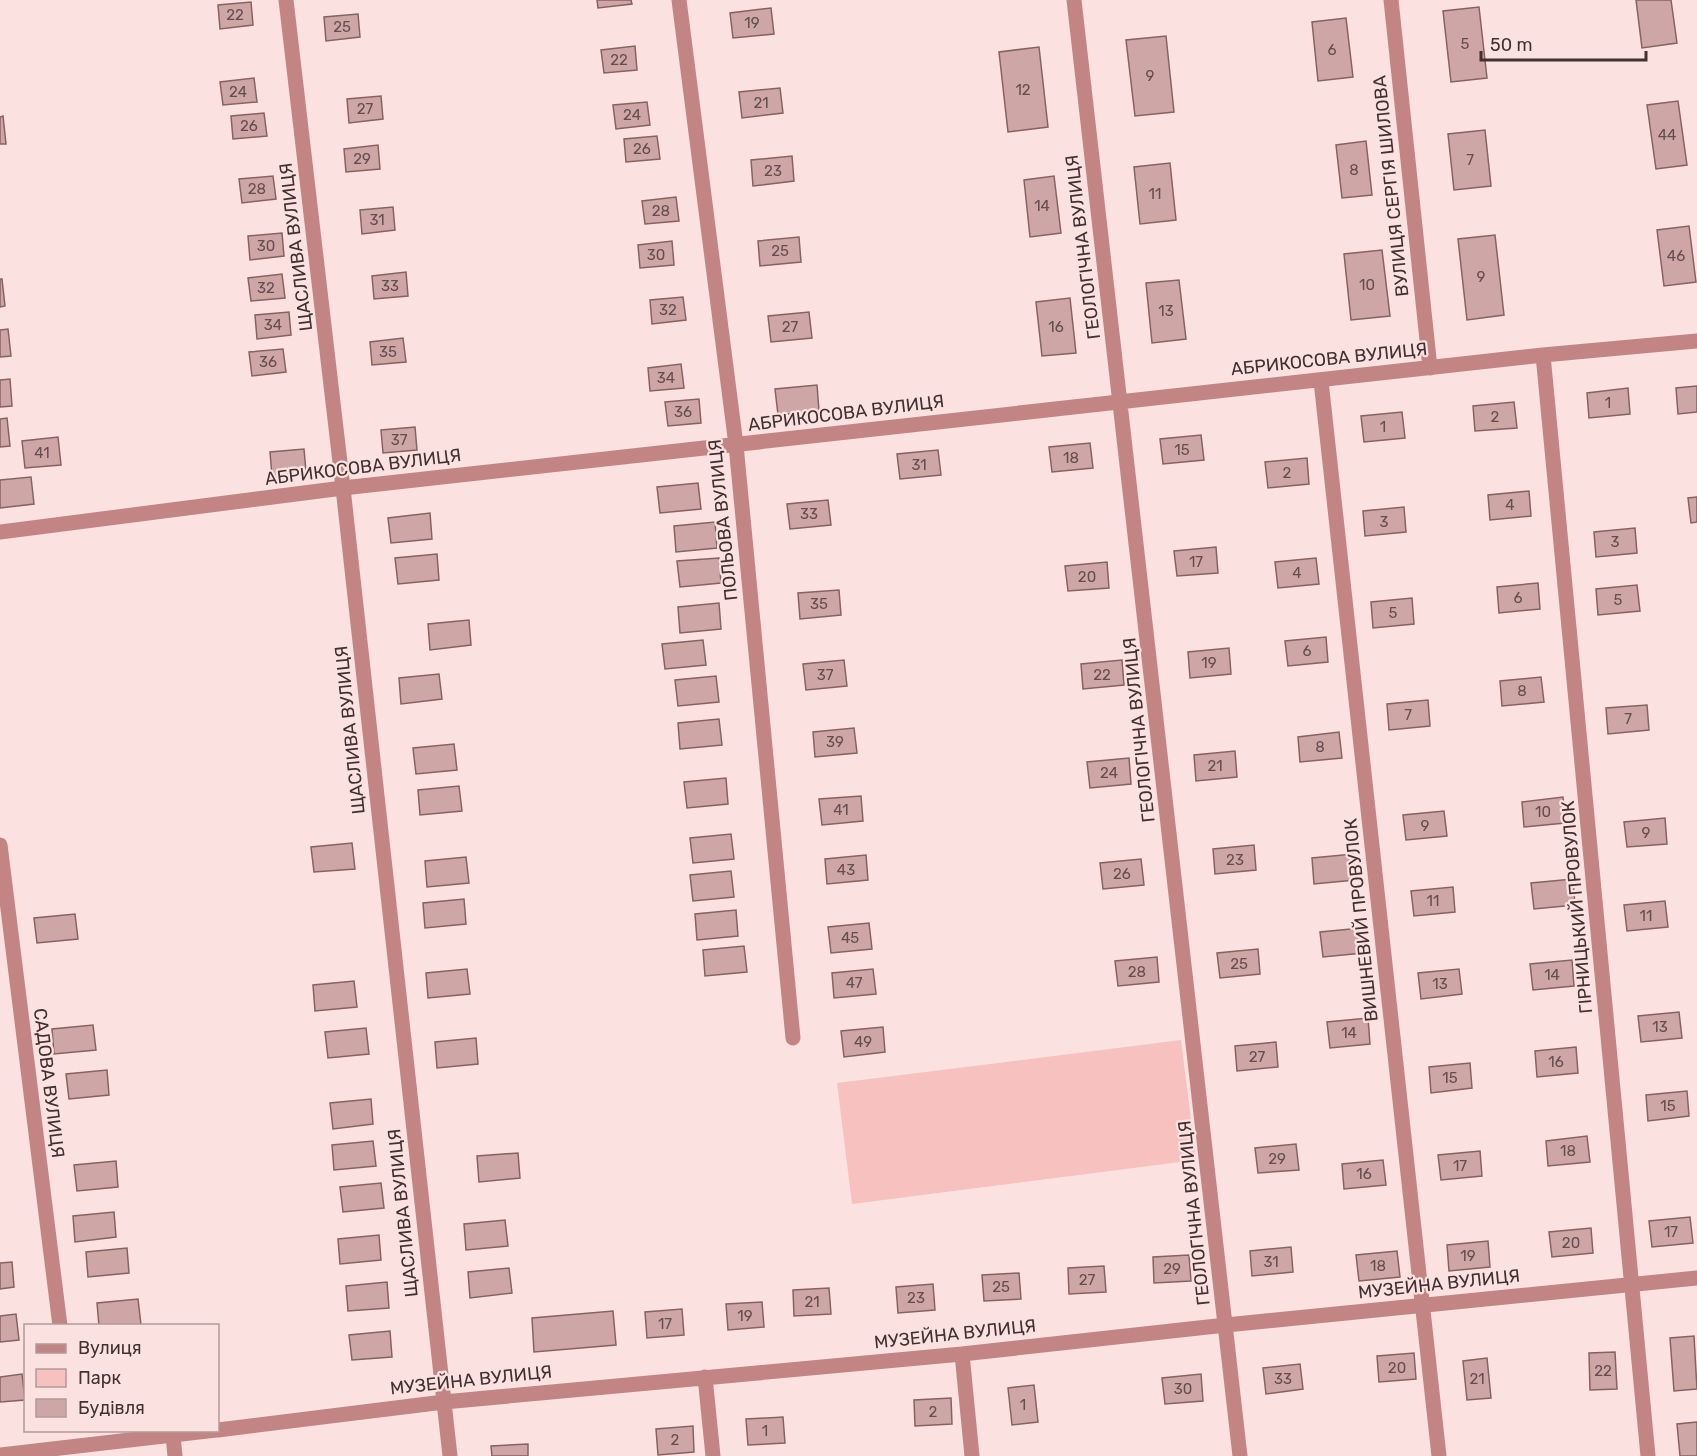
<svg xmlns="http://www.w3.org/2000/svg" width="1697" height="1456" font-family="Rubik,sans-serif">
<style>
.green{fill:#f6c1be}
.building{fill:#cea6a5;stroke:#866361;stroke-width:1.5}
.lines{fill:none;stroke-linecap:round;stroke-linejoin:round}
.minor{stroke:#c28583;stroke-width:15}
.labels{text-anchor:middle;stroke-width:4.5;stroke-linejoin:round;paint-order:stroke}
.number-label{font-size:15px;fill:#644e4e}
.street-label{font-size:18px;fill:#413131;stroke:#fbe2e0}
</style>
<rect width="100%" height="100%" fill="#fbe2e0"/>
<path class="green" d="M1181 1040 1196 1160 852 1204 837 1083Z"/>
<path class="building" d="M597 0H631L632 4 598 8Z
M1636 0H1671L1677 43 1642 48Z
M251 2 253 25 220 29 218 5Z
M1479 7 1487 78 1451 82 1443 11Z
M771 8 774 34 733 38 730 13Z
M358 14 360 37 326 41 324 17Z
M1346 18 1353 77 1318 81 1312 22Z
M1166 36 1174 112 1135 116 1126 40Z
M635 46 637 70 604 73 601 50Z
M1039 47 1048 127 1008 132 999 52Z
M254 78 257 102 223 105 220 82Z
M780 88 783 113 742 118 739 92Z
M381 96 383 119 349 123 347 99Z
M1678 101 1687 165 1656 169 1647 105Z
M647 102 650 125 616 129 613 105Z
M264 113 267 136 233 139 231 116Z
M3 116 6 144H0V117Z
M1485 130 1491 186 1454 190 1448 134Z
M657 136 660 159 626 162 624 139Z
M1366 141 1372 195 1342 198 1336 145Z
M378 145 380 169 346 172 344 149Z
M792 156 794 181 753 186 751 160Z
M1170 163 1176 220 1140 224 1134 167Z
M273 176 276 199 242 203 239 179Z
M1054 176 1061 233 1030 237 1024 180Z
M676 197 679 221 645 224 642 201Z
M393 207 395 230 362 234 360 210Z
M1689 226 1696 282 1664 286 1657 230Z
M282 233 284 256 250 260 248 236Z
M1495 235 1504 315 1467 320 1458 239Z
M799 237 801 262 760 266 758 241Z
M672 241 674 265 640 268 638 245Z
M1382 250 1390 316 1351 320 1344 254Z
M406 272 408 296 374 299 372 276Z
M282 274 285 298 251 301 248 278Z
M0 279H2L5 306 0 307Z
M1179 280 1186 339 1152 343 1146 283Z
M683 297 686 320 652 324 650 300Z
M1070 298 1076 353 1042 356 1036 302Z
M289 312 291 335 257 339 255 315Z
M809 312 812 338 771 342 768 316Z
M8 329 11 356 0 357V330Z
M403 338 406 362 372 365 370 342Z
M283 349 286 372 252 376 249 352Z
M681 364 684 388 650 391 648 368Z
M10 379 12 406 0 407V380Z
M817 385 819 411 778 415 775 389Z
M1697 386V412L1678 414 1676 388Z
M1628 388 1630 414 1589 418 1587 393Z
M699 399 701 423 668 426 665 402Z
M1514 402 1517 428 1475 431 1473 406Z
M1402 412 1405 438 1364 442 1361 416Z
M7 418 10 446 0 447V419Z
M415 427 417 450 383 453 381 430Z
M1201 435 1204 460 1163 464 1160 439Z
M58 437 61 465 25 468 22 441Z
M1090 443 1093 468 1052 472 1049 447Z
M304 449 306 472 272 476 270 452Z
M938 450 941 475 900 479 897 454Z
M1307 458 1309 484 1268 488 1265 462Z
M31 477 34 504 0 508V480Z
M698 483 701 509 660 513 657 487Z
M1529 491 1531 516 1490 520 1488 495Z
M1697 497V522L1691 523 1688 498Z
M828 500 831 525 790 529 787 504Z
M1404 507 1406 532 1365 536 1363 511Z
M430 513 432 539 391 543 388 518Z
M715 522 717 548 676 552 674 526Z
M1635 528 1637 553 1596 557 1594 532Z
M1216 547 1218 573 1177 576 1174 551Z
M437 554 439 580 398 584 395 558Z
M719 558 721 583 680 587 677 561Z
M1316 558 1319 584 1278 588 1275 562Z
M1107 562 1109 588 1068 591 1065 566Z
M1538 583 1540 609 1499 613 1497 587Z
M1637 585 1640 611 1598 615 1596 589Z
M839 590 841 615 800 619 798 593Z
M1412 598 1414 624 1373 628 1371 602Z
M719 603 721 629 680 633 678 607Z
M469 620 471 645 430 650 428 624Z
M1326 637 1328 662 1288 666 1285 641Z
M703 640 706 665 665 669 662 644Z
M1229 648 1231 674 1190 678 1188 652Z
M844 660 847 686 806 690 803 664Z
M1122 660 1124 685 1083 689 1081 664Z
M439 674 442 699 401 704 399 678Z
M716 676 719 702 678 706 675 680Z
M1541 677 1544 702 1502 706 1500 681Z
M1428 700 1430 726 1389 730 1387 704Z
M1647 705 1649 730 1608 734 1606 708Z
M719 719 722 745 680 749 678 723Z
M854 728 857 753 815 757 813 732Z
M1339 732 1342 758 1300 762 1298 737Z
M454 744 457 770 416 774 413 748Z
M1235 751 1237 777 1196 781 1194 755Z
M1129 758 1131 784 1090 788 1087 762Z
M726 778 728 804 687 808 684 782Z
M459 786 462 811 420 815 418 790Z
M861 796 863 821 822 825 819 799Z
M1563 797 1565 823 1524 827 1522 802Z
M1444 811 1447 836 1406 840 1403 815Z
M1665 818 1667 844 1627 847 1624 822Z
M731 834 734 859 693 863 690 838Z
M352 843 355 869 314 872 311 847Z
M1254 845 1256 870 1215 874 1213 849Z
M1353 854 1355 880 1314 884 1312 858Z
M866 855 868 880 827 884 825 859Z
M466 857 469 883 427 887 425 861Z
M1141 859 1144 885 1103 889 1100 863Z
M731 871 734 897 693 901 690 875Z
M1573 879 1575 905 1534 909 1531 883Z
M1453 887 1455 912 1414 916 1411 891Z
M464 899 466 924 425 928 423 903Z
M1665 901 1668 927 1627 931 1624 905Z
M736 910 738 936 697 940 695 914Z
M75 914 78 939 37 943 34 918Z
M869 923 872 949 831 953 828 927Z
M1361 928 1363 953 1323 957 1320 932Z
M744 946 747 972 705 976 703 950Z
M1258 949 1260 974 1220 978 1217 953Z
M1157 957 1159 982 1118 986 1115 961Z
M1572 960 1574 986 1533 990 1530 964Z
M467 969 470 994 428 998 426 973Z
M873 969 876 994 834 998 832 973Z
M1459 969 1462 994 1421 999 1418 973Z
M354 981 357 1007 315 1011 313 985Z
M1679 1012 1682 1038 1641 1042 1638 1016Z
M1368 1018 1370 1044 1330 1048 1327 1022Z
M93 1025 96 1050 54 1054 52 1029Z
M883 1027 885 1052 844 1057 841 1031Z
M366 1028 369 1054 328 1058 325 1032Z
M476 1038 478 1064 437 1068 435 1042Z
M1276 1042 1278 1067 1237 1071 1235 1046Z
M1576 1047 1578 1073 1537 1077 1535 1051Z
M1470 1063 1472 1088 1431 1093 1429 1067Z
M107 1070 109 1095 69 1099 66 1074Z
M1687 1091 1689 1116 1648 1121 1646 1095Z
M371 1099 373 1124 333 1129 330 1103Z
M1587 1136 1590 1162 1548 1166 1546 1141Z
M373 1141 376 1166 334 1170 332 1145Z
M1296 1144 1299 1170 1258 1173 1255 1148Z
M1480 1151 1482 1176 1441 1180 1438 1155Z
M518 1153 520 1178 479 1182 477 1156Z
M1383 1160 1386 1185 1344 1189 1342 1164Z
M116 1161 118 1187 77 1191 74 1165Z
M381 1183 384 1208 343 1212 340 1187Z
M114 1212 116 1237 75 1242 73 1216Z
M1690 1217 1693 1243 1652 1247 1649 1221Z
M505 1220 508 1246 466 1250 464 1224Z
M1591 1228 1593 1253 1552 1257 1549 1232Z
M379 1235 381 1260 340 1264 338 1239Z
M1488 1241 1490 1267 1449 1271 1447 1245Z
M1291 1247 1293 1272 1252 1276 1250 1251Z
M127 1248 129 1273 88 1277 86 1252Z
M1397 1251 1400 1277 1359 1281 1356 1255Z
M1189 1255 1191 1281 1154 1283 1153 1257Z
M12 1262 14 1287 0 1289V1263Z
M1104 1266 1106 1292 1069 1294 1068 1268Z
M509 1268 512 1293 470 1298 468 1272Z
M1019 1273 1021 1299 984 1301 982 1275Z
M387 1282 389 1308 348 1311 346 1286Z
M933 1284 935 1310 898 1313 896 1287Z
M829 1288 831 1314 794 1316 793 1290Z
M138 1299 141 1325 99 1326 97 1303Z
M762 1302 764 1327 728 1330 726 1304Z
M682 1309 684 1335 647 1338 645 1312Z
M613 1311 616 1345 534 1352 532 1318Z
M16 1314 19 1340 0 1342V1316Z
M390 1331 392 1357 352 1360 349 1335Z
M1694 1336 1697 1389 1674 1391 1670 1338Z
M1615 1352 1617 1389 1590 1390 1589 1353Z
M1414 1353 1416 1379 1379 1382 1377 1356Z
M1487 1358 1491 1398 1467 1400 1463 1361Z
M1300 1364 1303 1389 1266 1394 1263 1368Z
M22 1374 25 1400 0 1402V1377Z
M1201 1374 1203 1401 1165 1404 1162 1378Z
M1034 1385 1038 1422 1012 1425 1008 1388Z
M951 1398 952 1424 915 1426 914 1400Z
M783 1417 785 1443 748 1445 746 1419Z
M1697 1422V1456H1680L1677 1424Z
M693 1426 694 1452 658 1455 656 1429Z
M528 1444V1456H492L491 1446Z"/>
<g class="lines">
<path class="minor" d="M286 0 343 488 450 1456
M679 0 736 445 793 1038
M1074 0 1240 1456
M1391 0 1430 368
M1543 355 1648 1456
M1321 381 1439 1456
M0 532 343 488 1543 355 1697 341
M0 845 60 1326
M962 1354 972 1456
M705 1377 713 1456
M218 1430 444 1402 962 1354 1226 1325 1697 1278
M173 1436 175 1456
M0 1455 216 1430"/>
</g>
<g class="labels">
<g class="number-label">
<text x="235" y="20">22</text>
<text x="752" y="28">19</text>
<text x="342" y="32">25</text>
<text x="1465" y="49">5</text>
<text x="1332" y="55">6</text>
<text x="619" y="65">22</text>
<text x="1150" y="81">9</text>
<text x="1023" y="95">12</text>
<text x="238" y="97">24</text>
<text x="761" y="108">21</text>
<text x="365" y="114">27</text>
<text x="632" y="120">24</text>
<text x="249" y="131">26</text>
<text x="1667" y="140">44</text>
<text x="642" y="154">26</text>
<text x="362" y="164">29</text>
<text x="1470" y="165">7</text>
<text x="1354" y="175">8</text>
<text x="773" y="176">23</text>
<text x="257" y="194">28</text>
<text x="1155" y="199">11</text>
<text x="1042" y="211">14</text>
<text x="661" y="216">28</text>
<text x="377" y="225">31</text>
<text x="266" y="251">30</text>
<text x="780" y="256">25</text>
<text x="656" y="260">30</text>
<text x="1676" y="261">46</text>
<text x="1481" y="282">9</text>
<text x="1367" y="290">10</text>
<text x="390" y="291">33</text>
<text x="266" y="293">32</text>
<text x="668" y="315">32</text>
<text x="1166" y="316">13</text>
<text x="273" y="330">34</text>
<text x="790" y="332">27</text>
<text x="1056" y="332">16</text>
<text x="388" y="357">35</text>
<text x="268" y="367">36</text>
<text x="666" y="383">34</text>
<text x="1608" y="408">1</text>
<text x="683" y="417">36</text>
<text x="1495" y="422">2</text>
<text x="1383" y="432">1</text>
<text x="399" y="445">37</text>
<text x="1182" y="455">15</text>
<text x="42" y="458">41</text>
<text x="1071" y="463">18</text>
<text x="919" y="470">31</text>
<text x="1287" y="478">2</text>
<text x="1510" y="510">4</text>
<text x="809" y="519">33</text>
<text x="1384" y="527">3</text>
<text x="1615" y="547">3</text>
<text x="1196" y="567">17</text>
<text x="1297" y="578">4</text>
<text x="1087" y="582">20</text>
<text x="1518" y="603">6</text>
<text x="1618" y="605">5</text>
<text x="819" y="609">35</text>
<text x="1393" y="618">5</text>
<text x="1307" y="656">6</text>
<text x="1209" y="668">19</text>
<text x="825" y="680">37</text>
<text x="1102" y="680">22</text>
<text x="1522" y="696">8</text>
<text x="1408" y="720">7</text>
<text x="1628" y="724">7</text>
<text x="835" y="747">39</text>
<text x="1320" y="752">8</text>
<text x="1215" y="771">21</text>
<text x="1109" y="778">24</text>
<text x="841" y="815">41</text>
<text x="1543" y="817">10</text>
<text x="1425" y="831">9</text>
<text x="1646" y="838">9</text>
<text x="1235" y="865">23</text>
<text x="846" y="875">43</text>
<text x="1122" y="879">26</text>
<text x="1433" y="906">11</text>
<text x="1646" y="921">11</text>
<text x="850" y="943">45</text>
<text x="1239" y="969">25</text>
<text x="1137" y="977">28</text>
<text x="1552" y="980">14</text>
<text x="854" y="988">47</text>
<text x="1440" y="989">13</text>
<text x="1660" y="1032">13</text>
<text x="1349" y="1038">14</text>
<text x="863" y="1047">49</text>
<text x="1257" y="1062">27</text>
<text x="1556" y="1067">16</text>
<text x="1450" y="1083">15</text>
<text x="1668" y="1111">15</text>
<text x="1568" y="1156">18</text>
<text x="1277" y="1164">29</text>
<text x="1460" y="1171">17</text>
<text x="1364" y="1179">16</text>
<text x="1671" y="1237">17</text>
<text x="1571" y="1248">20</text>
<text x="1468" y="1261">19</text>
<text x="1271" y="1267">31</text>
<text x="1378" y="1271">18</text>
<text x="1172" y="1274">29</text>
<text x="1087" y="1285">27</text>
<text x="1001" y="1292">25</text>
<text x="916" y="1303">23</text>
<text x="812" y="1307">21</text>
<text x="745" y="1321">19</text>
<text x="665" y="1329">17</text>
<text x="1397" y="1373">20</text>
<text x="1603" y="1376">22</text>
<text x="1283" y="1384">33</text>
<text x="1477" y="1384">21</text>
<text x="1183" y="1394">30</text>
<text x="1023" y="1410">1</text>
<text x="933" y="1417">2</text>
<text x="765" y="1436">1</text>
<text x="675" y="1445">2</text>
</g>
<g class="street-label">
<text transform="translate(1391 186) rotate(-96)" y="6">ВУЛИЦЯ СЕРГІЯ ШИЛОВА</text>
<text transform="translate(296 247) rotate(-97)" y="6">ЩАСЛИВА ВУЛИЦЯ</text>
<text transform="translate(1083 247) rotate(-97)" y="6">ГЕОЛОГІЧНА ВУЛИЦЯ</text>
<text transform="translate(1329 359) rotate(-6)" y="6">АБРИКОСОВА ВУЛИЦЯ</text>
<text transform="translate(846 413) rotate(-7)" y="6">АБРИКОСОВА ВУЛИЦЯ</text>
<text transform="translate(363 467) rotate(-7)" y="6">АБРИКОСОВА ВУЛИЦЯ</text>
<text transform="translate(723 520) rotate(-96)" y="6">ПОЛЬОВА ВУЛИЦЯ</text>
<text transform="translate(350 730) rotate(-96)" y="6">ЩАСЛИВА ВУЛИЦЯ</text>
<text transform="translate(1139 730) rotate(-96)" y="6">ГЕОЛОГІЧНА ВУЛИЦЯ</text>
<text transform="translate(1577 907) rotate(-95)" y="6">ГІРНИЦЬКИЙ ПРОВУЛОК</text>
<text transform="translate(1361 920) rotate(-96)" y="6">ВИШНЕВИЙ ПРОВУЛОК</text>
<text transform="translate(49 1083) rotate(83)" y="6">САДОВА ВУЛИЦЯ</text>
<text transform="translate(403 1213) rotate(-96)" y="6">ЩАСЛИВА ВУЛИЦЯ</text>
<text transform="translate(1194 1213) rotate(-96)" y="6">ГЕОЛОГІЧНА ВУЛИЦЯ</text>
<text transform="translate(1439 1284) rotate(-6)" y="6">МУЗЕЙНА ВУЛИЦЯ</text>
<text transform="translate(955 1334) rotate(-6)" y="6">МУЗЕЙНА ВУЛИЦЯ</text>
<text transform="translate(471 1380) rotate(-6)" y="6">МУЗЕЙНА ВУЛИЦЯ</text>
</g>
</g>
<rect x="24" y="1324" width="195" height="108" fill="#fbe2e0" stroke="#b19b9a" stroke-width="1.5"/>
<rect x="36" y="1344" width="30" height="9" fill="#c28583" stroke="#b19b9a" stroke-width="1.5"/>
<text x="78" y="1354" font-size="18" fill="#413131">Вулиця</text>
<rect x="36" y="1369" width="30" height="18" fill="#f6c1be" stroke="#b19b9a" stroke-width="1.5"/>
<text x="78" y="1384" font-size="18" fill="#413131">Парк</text>
<rect x="36" y="1399" width="30" height="18" fill="#cea6a5" stroke="#b19b9a" stroke-width="1.5"/>
<text x="78" y="1414" font-size="18" fill="#413131">Будівля</text>
<path d="M1481 51v9h165v-9" fill="none" stroke="#413131" stroke-width="3"/>
<text x="1490" y="51" font-size="18" fill="#413131" stroke="#fbe2e0" stroke-width="4.5" paint-order="stroke">50 m</text>
</svg>
